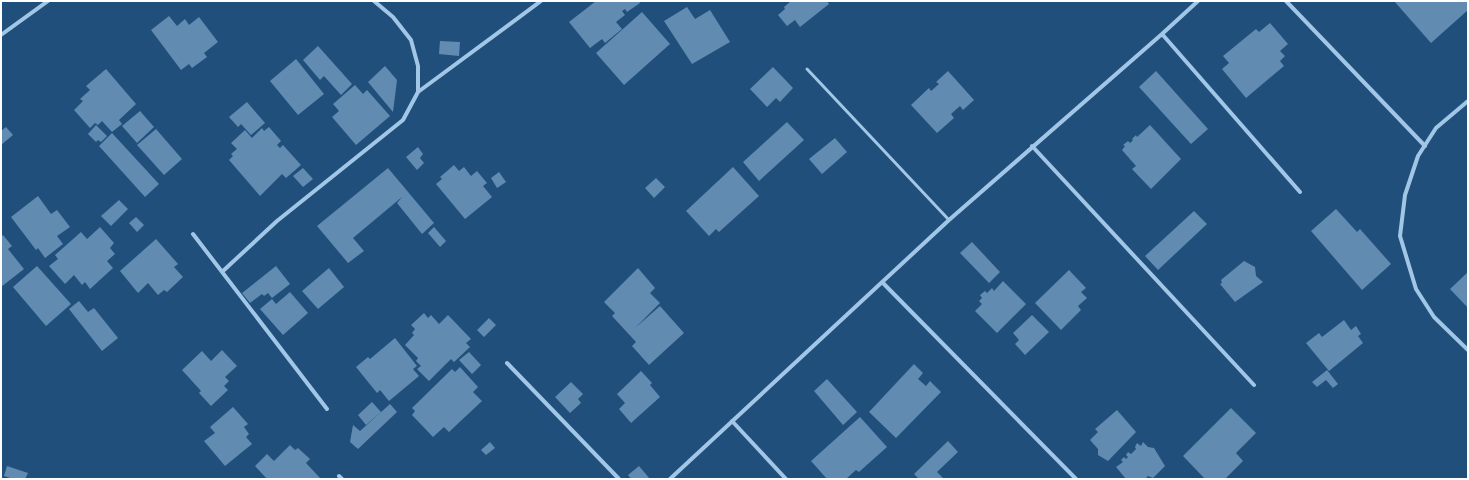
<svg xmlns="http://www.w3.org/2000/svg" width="1469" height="480" font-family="Mulish,sans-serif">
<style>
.building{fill:#618bb1}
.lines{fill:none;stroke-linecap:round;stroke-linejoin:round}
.service{stroke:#a2c6e6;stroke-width:3}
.minor{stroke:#a2c6e6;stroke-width:4}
</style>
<rect width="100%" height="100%" fill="#204f7c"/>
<path class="building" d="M596 1 599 2 639 1 640 3 627 12 625 9 622 11 625 15 616 22 622 29 605 43 602 39 590 48 569 22Z
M791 1H827L829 4 800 27 795 20 787 26 778 15 785 9 784 7Z
M1394 1H1468V10L1431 43Z
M687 7 695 19 710 10 730 42 692 64 664 21Z
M642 12 670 44 624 85 596 53Z
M169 16 177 26 185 19 189 25 199 17 218 42 204 53 207 57 192 68 189 64 181 70 151 30Z
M1270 23 1288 44 1280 51 1285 56 1280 61 1284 66 1246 98 1222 69 1229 63 1223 56 1256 29 1259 32Z
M440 41 460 42 459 56 439 54Z
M318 46 352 84 341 95 324 76 320 80 303 60Z
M296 59 324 94 298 115 270 81Z
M385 66 397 80 393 112 368 82Z
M773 67 793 88 780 102 776 98 767 107 750 89Z
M106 69 136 104 119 120 122 124 112 132 102 121 98 125 95 123 90 128 74 110 83 101 80 99 90 90 86 86Z
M948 71 974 100 963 110 960 106 951 114 954 118 937 133 911 105 929 88 931 91 939 84 936 82Z
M1156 71 1208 129 1191 144 1139 87Z
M355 85 363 94 367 90 390 116 356 145 332 117 339 111 333 104Z
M247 102 265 123 251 135 241 124 238 127 229 117Z
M140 111 154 127 137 143 122 126Z
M787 122 804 140 759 181 743 162Z
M96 125 107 136 101 142 98 140 96 142 88 134Z
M1150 125 1181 159 1151 189 1132 169 1136 166 1122 150 1125 146 1123 145 1128 141 1130 143 1133 140 1132 139 1136 135 1137 137Z
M6 127 13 135 1 145V131Z
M269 127 281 141 277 145 280 148 283 145 301 165 286 178 282 174 260 196 229 160 233 156 231 154 237 149 231 143 245 130 252 138 262 128 264 131Z
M156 129 182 159 164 175 137 145Z
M112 133 159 184 145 197 99 146Z
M835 138 847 152 822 174 809 159Z
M418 147 423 154 420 158 424 163 417 170 406 157Z
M454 165 459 171 464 167 471 176 477 171 487 183 483 186 492 197 465 219 436 184 442 179 440 177Z
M733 167 759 196 719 232 716 229 709 236 686 211Z
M303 168 313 179 303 187 293 176Z
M388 168 434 223 422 234 397 203 402 197 353 238 364 251 348 263 317 226Z
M499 172 506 182 497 188 491 178Z
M656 178 665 187 654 198 645 188Z
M38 196 51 214 57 210 70 227 57 236 63 244 45 258 38 248 36 250 11 217Z
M119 200 128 209 111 226 101 216Z
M1336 209 1357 232 1360 229 1391 264 1362 290 1311 231Z
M1194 211 1207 224 1158 270 1145 256Z
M136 217 144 225 137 232 129 223Z
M100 227 114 243 110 248 115 254 107 261 113 268 90 289 85 282 82 285 74 275 65 284 49 266 58 259 55 255 81 232 87 239Z
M434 227 446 241 440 247 428 233Z
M3 235 12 246 8 249 24 269 1 287V237Z
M156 239 178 264 174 267 183 277 167 292 164 290 158 295 148 283 138 293 120 271Z
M972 242 1000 272 989 283 960 253Z
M1244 261 1255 267 1256 276 1263 282 1235 302 1220 284 1222 283 1221 280Z
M37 266 71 304 46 326 13 287Z
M276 266 290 284 272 298 268 293 264 296 262 294 250 303 242 293Z
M329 268 344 287 318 309 302 291Z
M638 268 655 288 650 293 660 303 635 328 660 306 684 333 649 365 632 346 636 342 612 316 615 313 604 302Z
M1069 270 1086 288 1081 292 1087 298 1078 306 1081 310 1061 330 1035 303Z
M1468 272V308L1450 289Z
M1003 281 1026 304 997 333 975 311 982 304 979 301 982 298 980 295 985 291 987 293 992 288 994 291Z
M290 292 308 313 283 335 260 309 272 299 276 304Z
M79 301 88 312 94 308 118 338 102 351 69 309Z
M424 313 428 318 431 315 439 324 448 315 471 339 466 343 470 347 454 362 451 359 429 381 417 369 421 366 416 361 418 358 405 345 414 335 412 333 415 329 411 325Z
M1032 315 1049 332 1025 355 1015 344 1019 340 1013 333Z
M489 318 496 325 484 337 477 330Z
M1344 320 1351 330 1356 326 1361 334 1358 336 1363 343 1329 371 1306 343 1319 333 1322 337Z
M395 338 417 366 413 369 419 376 389 401 380 390 377 393 356 367 368 357 370 359Z
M222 350 237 366 225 377 229 381 224 386 228 390 211 406 199 393 201 391 182 370 202 351 211 361Z
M469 352 481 365 472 374 459 360Z
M914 364 923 373 918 379 926 386 930 381 941 392 896 438 869 412Z
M460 367 478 387 473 392 482 401 449 432 444 427 433 437 412 415 415 411 412 408 452 369 455 372Z
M1327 370 1338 384 1333 388 1326 380 1317 387 1312 382Z
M641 371 652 383 650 385 660 397 631 423 619 409 625 403 617 394Z
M827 379 857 412 843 425 814 391Z
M571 382 583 394 578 399 581 403 570 413 555 397Z
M372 402 381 412 366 425 358 415Z
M390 404 397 412 358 449 350 442 353 425 360 431Z
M233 407 248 424 244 427 249 434 246 437 252 444 225 466 204 441 215 433 210 427Z
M1231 408 1256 433 1236 453 1243 461 1225 479H1205L1183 456Z
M1117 410 1136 432 1108 461 1098 455V449L1090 440 1098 432 1095 429Z
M860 417 887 447 859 472 856 470 846 479H827L811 461Z
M948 441 958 452 937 472 944 479H919L914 474Z
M490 442 495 448 486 455 481 450Z
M1143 442 1148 447 1154 448 1165 466 1153 478 1148 476 1145 479H1126L1116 467 1123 462 1121 460 1124 457 1126 459 1128 457 1126 455 1128 452 1131 454 1136 449 1135 447 1137 443 1141 446Z
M290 445 295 450 298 448 310 459 306 463 321 479H267L255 466 267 454 274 461Z
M7 466 28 473 25 479H13L4 476Z
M639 466 650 479H631L628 475Z"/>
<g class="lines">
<path class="service" d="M807 69 949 220"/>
<path class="minor" d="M1286 1 1425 146
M1162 34 1300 192
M1 35 48 1
M418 92 541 1
M1468 101 1436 128 1418 156 1405 195 1400 236 1416 289 1434 317 1468 350
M1032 146 1254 385
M193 234 327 409
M223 271 277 221 403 120 418 92V66L411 40 393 17 374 1
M882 282 1076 479
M507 363 619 479
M732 421 786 479
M339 476 342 479
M670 479 949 220 1162 34 1198 1"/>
</g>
<rect width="1469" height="480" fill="none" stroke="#ffffff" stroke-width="4"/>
</svg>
